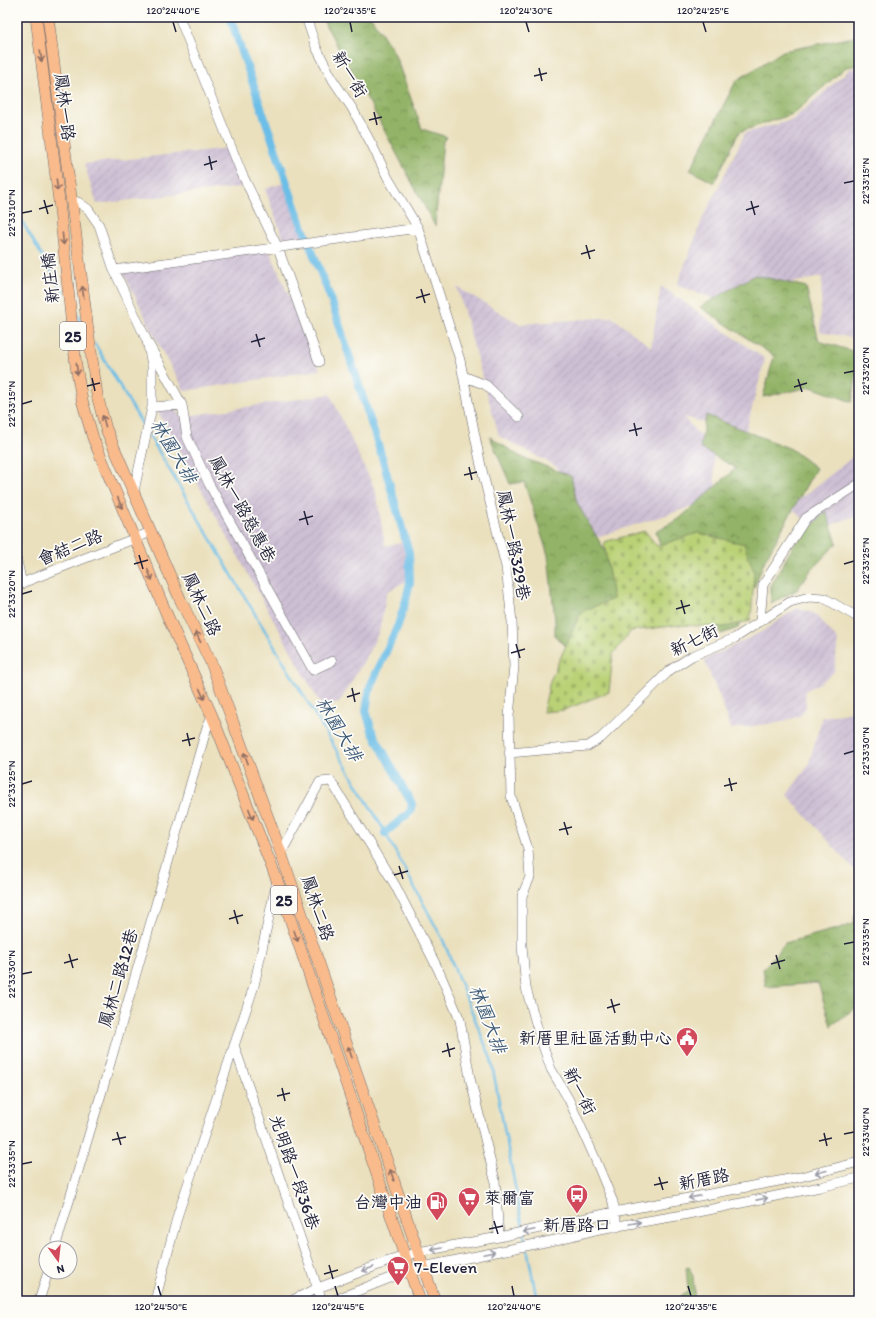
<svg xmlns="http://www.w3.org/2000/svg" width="876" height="1318" font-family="Itim,'LXGW WenKai TC',sans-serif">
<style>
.industrial{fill:url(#industrial-furrows)}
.forest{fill:url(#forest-crowns);stroke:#5a6a51}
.cemetery{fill:url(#cemetery-stones);stroke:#6e7a58}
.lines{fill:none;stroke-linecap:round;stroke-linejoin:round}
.stream{stroke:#6abee7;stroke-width:2.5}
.canal{stroke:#6abee7;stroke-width:8}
.minor-casing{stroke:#686468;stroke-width:10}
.major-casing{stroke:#686468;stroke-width:12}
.minor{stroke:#fff;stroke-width:9}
.major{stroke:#fabb8c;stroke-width:11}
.oneway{stroke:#8e6e64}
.oneway2{stroke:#9c9ca7}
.ticks{fill:none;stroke:#22223b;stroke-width:1.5}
.labels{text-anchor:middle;stroke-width:3.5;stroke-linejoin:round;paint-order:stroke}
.shield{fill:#fdfcf7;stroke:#646373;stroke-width:1}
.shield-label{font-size:16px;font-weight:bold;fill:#22223b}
.street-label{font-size:17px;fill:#22223b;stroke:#fdfcf7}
.poi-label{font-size:17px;fill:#22223b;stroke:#fdfcf7;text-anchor:end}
.water-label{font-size:18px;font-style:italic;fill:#3b5977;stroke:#fdfcf7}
.neatline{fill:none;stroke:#22223b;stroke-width:1.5}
.ticks-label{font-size:10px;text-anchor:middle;fill:#22223b}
</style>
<defs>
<pattern id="industrial-furrows" width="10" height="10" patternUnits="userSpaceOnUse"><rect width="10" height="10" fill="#ccbed3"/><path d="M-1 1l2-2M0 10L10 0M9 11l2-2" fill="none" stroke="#afa3b6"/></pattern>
<pattern id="forest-crowns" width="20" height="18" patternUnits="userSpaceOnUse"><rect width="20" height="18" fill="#93b367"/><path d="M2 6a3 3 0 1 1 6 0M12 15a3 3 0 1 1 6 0" fill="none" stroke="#789156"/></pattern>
<pattern id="cemetery-stones" width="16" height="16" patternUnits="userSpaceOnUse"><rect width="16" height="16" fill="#bad176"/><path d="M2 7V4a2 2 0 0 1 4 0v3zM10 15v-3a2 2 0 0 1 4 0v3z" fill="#a0b367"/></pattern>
</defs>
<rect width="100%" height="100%" fill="#fdfcf7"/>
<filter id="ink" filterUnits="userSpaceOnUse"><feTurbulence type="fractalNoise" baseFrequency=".025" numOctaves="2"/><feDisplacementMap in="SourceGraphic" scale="8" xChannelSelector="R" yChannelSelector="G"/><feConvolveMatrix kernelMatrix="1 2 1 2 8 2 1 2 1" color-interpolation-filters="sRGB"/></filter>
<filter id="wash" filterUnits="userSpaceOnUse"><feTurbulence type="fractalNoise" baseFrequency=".012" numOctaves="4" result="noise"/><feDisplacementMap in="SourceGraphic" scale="16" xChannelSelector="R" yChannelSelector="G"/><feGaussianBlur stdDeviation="0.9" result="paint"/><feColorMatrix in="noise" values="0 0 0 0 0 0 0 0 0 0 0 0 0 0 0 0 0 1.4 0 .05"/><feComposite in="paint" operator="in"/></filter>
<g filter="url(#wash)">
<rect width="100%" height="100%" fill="#eae0bd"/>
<path class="industrial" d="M859 68V339L820 332 822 277 712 298 677 285 702 220 745 133 792 120 850 69Z
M229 148 242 187 97 204 84 164Z
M290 181 309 237 284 241 265 189Z
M269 249 320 370 185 391 165 357 121 268Z
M661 286 765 359 745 434 683 417 713 450 716 499 587 540 557 467 499 436 457 287 520 324 612 317 651 347Z
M330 394 376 492 385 546 408 541 413 577 387 592 379 632 365 659 339 703 322 707 157 410 173 405 181 417Z
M859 452V515L817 530 790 507Z
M797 608 814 613 838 640 834 672 820 683 805 691 806 708 800 716 781 722 731 729 719 695 704 660 761 632Z
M859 711V875L787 795 808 766 822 717Z"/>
<path class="forest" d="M321 17H371L394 52 422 129 447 137 443 141 435 226 373 109Z
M859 36V65L846 67 793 114 739 132 714 183 690 170 736 81 783 51Z
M755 275 806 287 819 341 859 353V360L852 402 811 387 763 397 774 356 700 307Z
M706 415 791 449 816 468 765 560 738 628 721 634 704 597 665 562 656 531 679 519 736 468 700 448Z
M490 437 521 457 571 476 577 503 623 582 580 659 555 636V621L548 555 524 482 510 484Z
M826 511 837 543 811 570 797 590 771 603V586L793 546Z
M859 913V1005L831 1026 818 983 766 987 763 969 785 943 854 924 855 914Z
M689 1267 693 1276 695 1301H681L680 1297 688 1290 686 1268Z"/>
<path class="cemetery" d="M645 531 657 546 698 533 744 544 754 572 752 606 750 621 724 627 679 625 631 631 613 654 609 692 564 710 543 712 550 681 581 612 613 599 604 542Z"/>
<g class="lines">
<path class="stream" d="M17 213 64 293
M75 311 83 324
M95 344 144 427
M149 435 249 604 381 825 443 940 491 1059 526 1244
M527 1248 537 1301"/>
<path class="canal" d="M230 17 298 215 331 299 382 457 409 553 410 582 406 600 398 625 370 687 366 711 372 731 412 804 410 812 385 833"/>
</g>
</g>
<g filter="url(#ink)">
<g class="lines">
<g class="minor-casing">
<path id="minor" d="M179 17 242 174 278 248 319 362
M306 17 316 47 333 80 352 108 372 145 388 178 418 228 460 360 481 466 506 567 512 622 514 666 509 716 511 796 528 849 530 877 522 896V946L526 988 539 1034 551 1069 569 1100 594 1156 613 1202 617 1227
M71 200 78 202 88 209 99 225 114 270 147 341 152 365V407L134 491
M114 270 418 228
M147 341 182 405 187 437 209 484 313 670 332 661
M463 376 486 385 519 417
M152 407 182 405
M17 561 22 584
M17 585 151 532
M760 622 763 585 806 518 859 484
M509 753 588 746 601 738 670 670 692 656 735 638 790 602 809 597 824 598 859 618
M281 853 320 782 331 781 395 885 438 969 460 1020 470 1078 495 1180 499 1237
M234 1045 322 1301
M55 1248 105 1081 207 727 212 716
M39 1301 48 1272
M155 1301 178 1214 254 986 277 880
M290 1301 318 1288 389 1261 418 1252 499 1237 614 1212 800 1177 859 1162
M332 1301 395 1276 423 1267 560 1239 600 1229 683 1215 820 1187 859 1178"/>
</g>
<g class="major-casing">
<path id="major" d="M36 17 59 201 76 366 82 400 93 438 167 615 212 716 277 880 420 1301
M48 17 88 330 97 395 106 429 181 601 212 665 281 853 435 1301"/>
</g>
<use href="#minor" class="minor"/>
<use href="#major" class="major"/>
</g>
<defs><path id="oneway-shaft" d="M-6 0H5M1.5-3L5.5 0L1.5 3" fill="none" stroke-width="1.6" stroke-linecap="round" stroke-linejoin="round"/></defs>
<g class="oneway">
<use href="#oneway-shaft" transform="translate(41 56) rotate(83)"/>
<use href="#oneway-shaft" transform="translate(57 185) rotate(83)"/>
<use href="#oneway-shaft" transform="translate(63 239) rotate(84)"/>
<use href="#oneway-shaft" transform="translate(83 292) rotate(-97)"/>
<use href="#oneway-shaft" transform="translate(77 369) rotate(82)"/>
<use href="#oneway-shaft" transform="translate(104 421) rotate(-105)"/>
<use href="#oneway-shaft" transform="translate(120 503) rotate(68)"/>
<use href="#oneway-shaft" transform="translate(150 575) rotate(67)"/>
<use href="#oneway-shaft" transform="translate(198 637) rotate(-116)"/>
<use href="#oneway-shaft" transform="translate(202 694) rotate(66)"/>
<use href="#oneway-shaft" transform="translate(246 758) rotate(-110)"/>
<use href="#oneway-shaft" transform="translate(251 814) rotate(68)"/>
<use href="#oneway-shaft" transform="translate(296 936) rotate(71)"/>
<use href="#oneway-shaft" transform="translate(350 1052) rotate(-109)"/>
<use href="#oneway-shaft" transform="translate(392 1175) rotate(-109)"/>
</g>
<g class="oneway2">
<use href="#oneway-shaft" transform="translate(821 1172) rotate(166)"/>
<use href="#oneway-shaft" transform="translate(694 1197) rotate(169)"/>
<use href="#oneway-shaft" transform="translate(762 1199) rotate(-11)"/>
<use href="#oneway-shaft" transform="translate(635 1223) rotate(-10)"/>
<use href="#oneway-shaft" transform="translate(529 1231) rotate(168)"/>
<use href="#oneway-shaft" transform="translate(437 1249) rotate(170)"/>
<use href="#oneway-shaft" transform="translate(489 1253) rotate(-12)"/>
<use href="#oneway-shaft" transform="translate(368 1269) rotate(160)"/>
</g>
</g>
<path class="ticks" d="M173 22 176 32M350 22 352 32M526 22 529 32M703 22 706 32M539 68 542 81M534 76 547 73M374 112 377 125M369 120 382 117M209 156 212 170M204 165 217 161M844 183 854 181M44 200 48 214M751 201 755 215M39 209 53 205M746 210 759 206M22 213 32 211M586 245 590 259M581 254 595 250M421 289 425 303M416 298 430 294M256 334 260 347M251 342 265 338M844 373 854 371M92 378 95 391M798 379 802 392M87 386 100 383M794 387 807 383M22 404 32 401M634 423 637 436M629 431 642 428M469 467 472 480M464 475 477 472M304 511 308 525M299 520 313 516M139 555 143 569M134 564 148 560M844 564 854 561M22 594 32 591M681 600 685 614M676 609 690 605M516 644 520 658M511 653 525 649M352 688 355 702M347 697 360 693M187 733 190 746M182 741 195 738M844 754 854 751M729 778 732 791M22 784 32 781M724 786 737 783M564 822 568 835M559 830 572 827M399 866 403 879M394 875 408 871M234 910 238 924M229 919 243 915M844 944 854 942M69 954 73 968M776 955 780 969M64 963 78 959M771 964 785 960M22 974 32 972M611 999 615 1013M607 1008 620 1004M447 1043 450 1057M442 1052 455 1048M282 1088 285 1101M277 1096 290 1093M117 1132 121 1145M824 1133 827 1146M844 1134 854 1132M112 1140 126 1137M819 1141 832 1138M22 1164 32 1162M659 1177 663 1190M654 1185 668 1182M494 1221 498 1234M489 1229 503 1226M329 1265 333 1279M324 1274 338 1270M158 1286 161 1296M335 1286 338 1296M512 1286 514 1296M688 1286 691 1296"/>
<defs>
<g id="civic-pin" transform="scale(1.15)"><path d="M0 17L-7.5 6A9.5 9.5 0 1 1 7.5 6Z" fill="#d1495b" stroke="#fdfcf7"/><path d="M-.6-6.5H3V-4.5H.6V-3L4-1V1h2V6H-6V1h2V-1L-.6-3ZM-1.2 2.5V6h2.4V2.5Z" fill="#fff"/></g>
<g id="bus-pin" transform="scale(1.15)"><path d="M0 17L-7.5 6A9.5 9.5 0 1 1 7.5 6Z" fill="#d1495b" stroke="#fdfcf7"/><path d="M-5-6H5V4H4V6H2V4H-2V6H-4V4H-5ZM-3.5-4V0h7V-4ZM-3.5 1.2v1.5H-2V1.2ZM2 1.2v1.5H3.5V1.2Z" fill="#fff"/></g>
<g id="supermarket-pin" transform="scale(1.15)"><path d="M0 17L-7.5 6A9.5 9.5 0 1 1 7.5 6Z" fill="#d1495b" stroke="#fdfcf7"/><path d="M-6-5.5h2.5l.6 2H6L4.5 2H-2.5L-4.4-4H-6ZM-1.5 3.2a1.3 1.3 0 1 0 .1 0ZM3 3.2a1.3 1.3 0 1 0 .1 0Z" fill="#fff"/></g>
<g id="fuel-pin" transform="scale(1.15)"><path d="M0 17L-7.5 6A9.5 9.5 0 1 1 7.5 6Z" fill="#d1495b" stroke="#fdfcf7"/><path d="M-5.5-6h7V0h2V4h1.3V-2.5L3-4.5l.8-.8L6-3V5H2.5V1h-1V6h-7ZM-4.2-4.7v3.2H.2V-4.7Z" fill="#fff"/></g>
</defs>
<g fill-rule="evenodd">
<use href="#civic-pin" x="687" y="1038"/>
<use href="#bus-pin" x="577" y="1195"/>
<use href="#supermarket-pin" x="469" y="1198"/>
<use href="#fuel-pin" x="437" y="1202"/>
<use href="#supermarket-pin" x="398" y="1267"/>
</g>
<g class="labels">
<g class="shield">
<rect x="60" y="322" width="26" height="28" rx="3"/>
<rect x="271" y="886" width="26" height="28" rx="3"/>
</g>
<g class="shield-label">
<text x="73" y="342">25</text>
<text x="284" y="906">25</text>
</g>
<g class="street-label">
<text transform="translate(350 74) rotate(59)" y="6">新一街</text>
<text transform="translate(65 107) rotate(83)" y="6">鳳林一路</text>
<text transform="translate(50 278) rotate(-96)" y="6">新庄橋</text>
<text transform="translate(243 509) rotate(61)" y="6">鳳林一路慈惠巷</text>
<text transform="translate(514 545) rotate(79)" y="6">鳳林一路329巷</text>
<text transform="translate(70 547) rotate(-22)" y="6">會結二路</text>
<text transform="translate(202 604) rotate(65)" y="6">鳳林二路</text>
<text transform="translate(694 640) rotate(-26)" y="6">新七街</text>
<text transform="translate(318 908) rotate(71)" y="6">鳳林二路</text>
<text transform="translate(118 978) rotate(-74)" y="6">鳳林二路12巷</text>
<text transform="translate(580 1091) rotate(63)" y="6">新一街</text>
<text transform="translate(295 1172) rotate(71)" y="6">光明路一段36巷</text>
<text transform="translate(704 1179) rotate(-11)" y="6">新厝路</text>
</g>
<g class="poi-label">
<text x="672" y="1044">新厝里社區活動中心</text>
<text x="484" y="1204" text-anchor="start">萊爾富</text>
<text x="422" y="1208">台灣中油</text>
<text x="577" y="1231" text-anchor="middle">新厝路口</text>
<text x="414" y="1273" text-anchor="start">7-Eleven</text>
</g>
<g class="water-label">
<text transform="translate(174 451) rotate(59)" y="6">林園大排</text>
<text transform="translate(339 729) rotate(59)" y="6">林園大排</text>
<text transform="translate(488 1019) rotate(69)" y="6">林園大排</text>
</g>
</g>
<rect width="876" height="1318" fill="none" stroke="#fdfcf7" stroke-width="44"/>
<g transform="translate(58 1260) rotate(165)"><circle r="19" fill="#fdfcf7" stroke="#a5a5ac"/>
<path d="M0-3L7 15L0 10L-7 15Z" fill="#d1495b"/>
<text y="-6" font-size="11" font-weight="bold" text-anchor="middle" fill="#22223b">N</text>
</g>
<rect x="22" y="22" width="832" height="1274" class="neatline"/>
<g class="ticks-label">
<text x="173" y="14">120°24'40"E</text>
<text x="350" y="14">120°24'35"E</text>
<text x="526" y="14">120°24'30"E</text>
<text x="703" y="14">120°24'25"E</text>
<text transform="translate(865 181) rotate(-90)" y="4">22°33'15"N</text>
<text transform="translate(11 213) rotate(-90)" y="4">22°33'10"N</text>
<text transform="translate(865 371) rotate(-90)" y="4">22°33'20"N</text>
<text transform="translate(11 404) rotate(-90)" y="4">22°33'15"N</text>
<text transform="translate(865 561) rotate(-90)" y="4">22°33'25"N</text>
<text transform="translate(11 594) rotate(-90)" y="4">22°33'20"N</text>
<text transform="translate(865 751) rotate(-90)" y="4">22°33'30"N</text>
<text transform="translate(11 784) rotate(-90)" y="4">22°33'25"N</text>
<text transform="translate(865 942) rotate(-90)" y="4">22°33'35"N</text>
<text transform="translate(11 974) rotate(-90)" y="4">22°33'30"N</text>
<text transform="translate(865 1132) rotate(-90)" y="4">22°33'40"N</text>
<text transform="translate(11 1164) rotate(-90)" y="4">22°33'35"N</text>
<text x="161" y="1310">120°24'50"E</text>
<text x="338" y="1310">120°24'45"E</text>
<text x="514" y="1310">120°24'40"E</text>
<text x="691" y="1310">120°24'35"E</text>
</g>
</svg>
